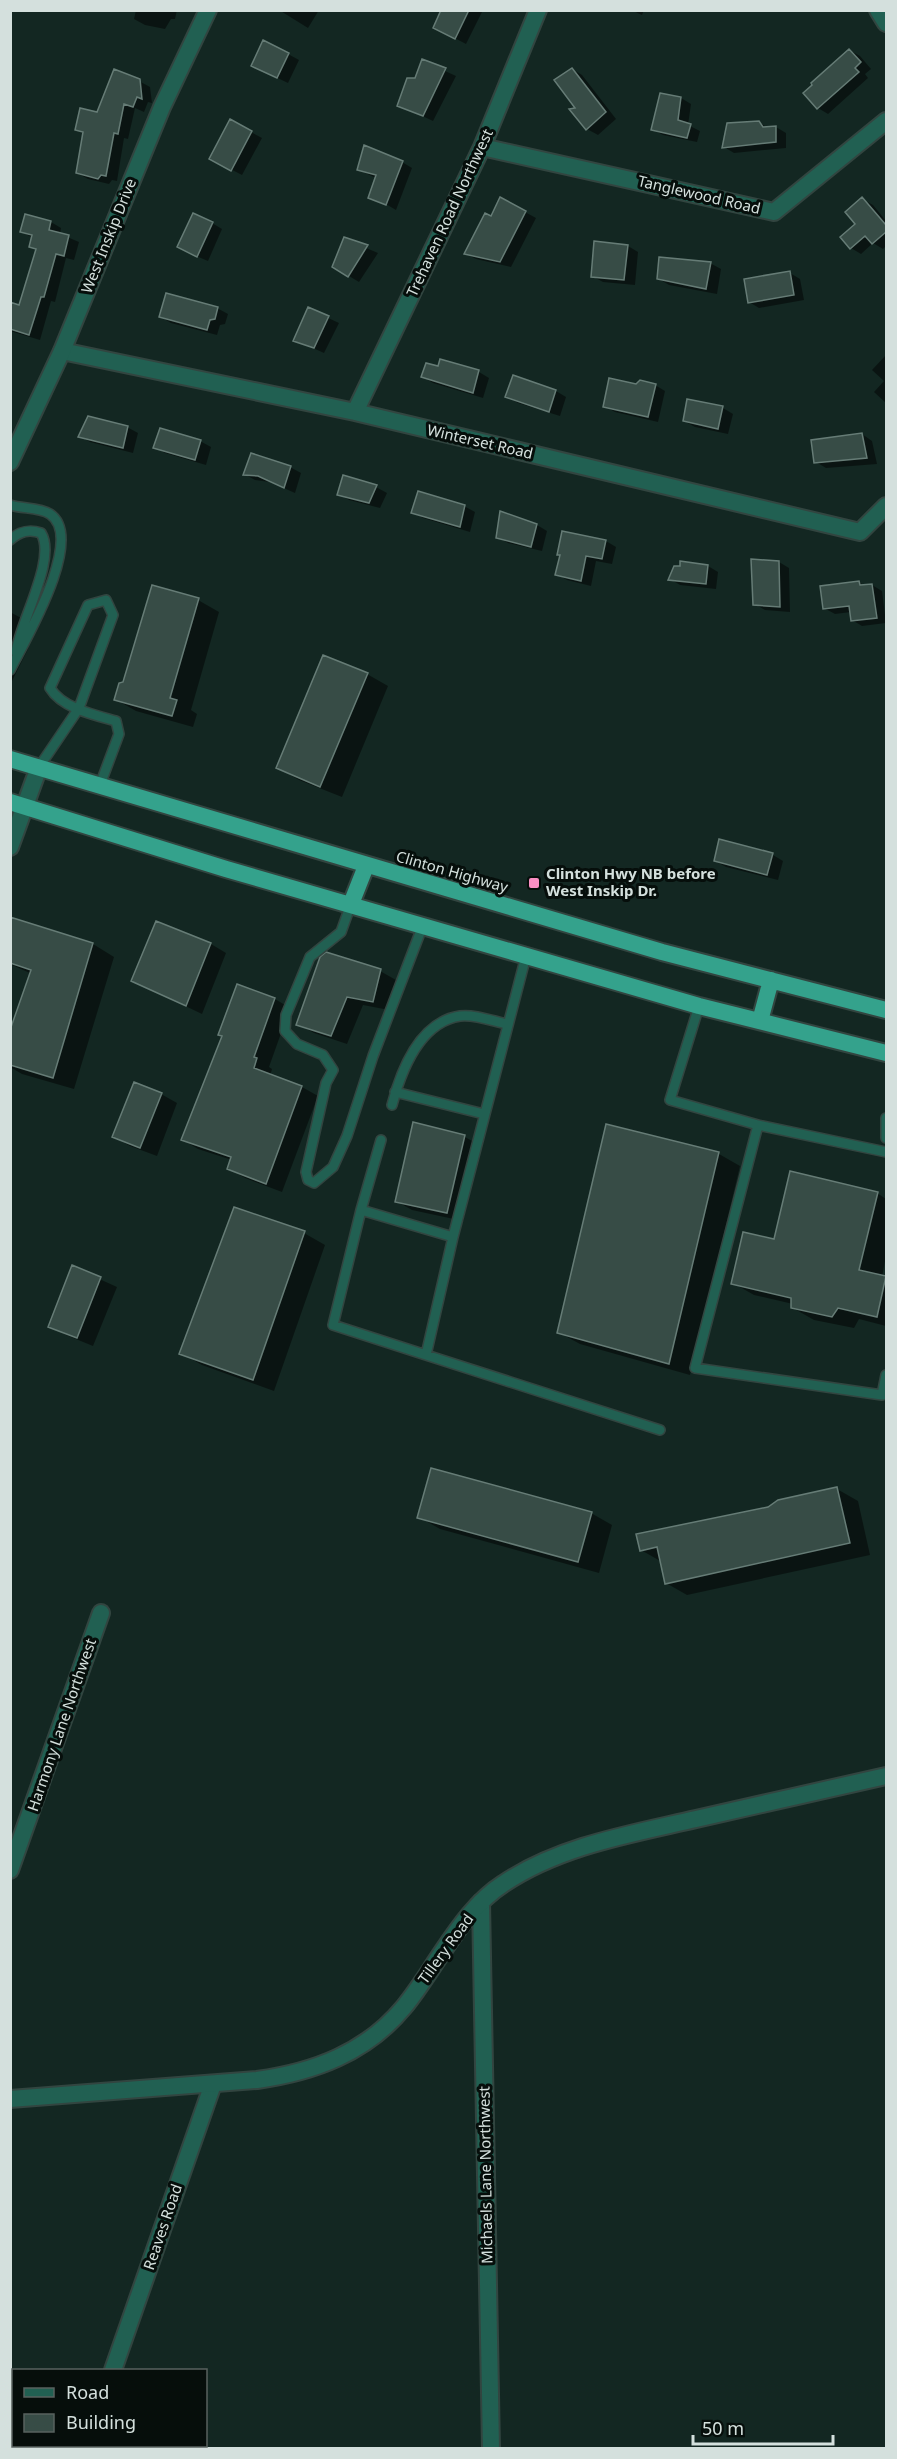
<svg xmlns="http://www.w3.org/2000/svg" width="897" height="2459" font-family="'Noto Sans',sans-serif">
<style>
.shadow{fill:#0007}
.building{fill:#374c46;stroke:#667c76;stroke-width:1.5}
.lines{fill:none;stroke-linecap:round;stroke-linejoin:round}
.service-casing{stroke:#324540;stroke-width:12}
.minor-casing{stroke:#324540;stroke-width:20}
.tertiary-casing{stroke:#324540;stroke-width:20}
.trunk-casing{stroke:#324540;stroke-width:20}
.service{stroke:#216052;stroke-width:9}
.minor{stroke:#216052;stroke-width:16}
.tertiary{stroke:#216052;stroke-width:16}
.trunk{stroke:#34a28c;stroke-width:16}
.poi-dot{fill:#fb8fc4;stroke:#060e0b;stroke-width:2}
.labels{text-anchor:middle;stroke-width:6;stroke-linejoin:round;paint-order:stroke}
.street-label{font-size:15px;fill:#d4e0dd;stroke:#060e0b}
.poi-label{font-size:15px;font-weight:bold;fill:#d4e0dd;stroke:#060e0b;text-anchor:start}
</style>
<rect width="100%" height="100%" fill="#132722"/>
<path class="shadow" d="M136 10H177L175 19H171L165 29 145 25 134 19Z
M279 10H319L308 28Z
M443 10H483L466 44 445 33Z
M631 10H644L642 15Z
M849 50 860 56 871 69 865 74 868 78 828 114 818 108Z
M288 54 299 60 288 83 263 71Z
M423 61 456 76 433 121 399 105 416 80Z
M572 69 582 75 616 119 598 135 587 129 572 110 578 109Z
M139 81 150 87 152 103 148 102 144 112 135 108 128 139 124 138 117 181 112 180 109 184 88 179 77 173 84 134 77 129Z
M661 95 681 98 691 104 688 125 700 131 697 142 663 135 652 129Z
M759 122 768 128 776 127 786 133V148L734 153 724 147Z
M251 132 262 138 242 175 211 159Z
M402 162 412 168 396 210 379 200 376 178 359 170Z
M501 199 536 218 511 267 476 259 466 254 491 218Z
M862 199 873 205 886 221V246L883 249 873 243 861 254 851 248Z
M26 216 51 222 61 228 60 234 79 242 74 260 66 258 55 302 51 301 40 340 10 331V304L20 307 37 250 31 246 33 238 22 232Z
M212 223 222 229 208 261 189 253Z
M345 239 378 253 359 282 334 267Z
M628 246 638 252 635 285 603 282 592 276Z
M710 263 721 269 717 294 669 285 659 279Z
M790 273 800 279 804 300 759 308 749 302Z
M217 308 228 314 225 324 220 325 217 335 171 323 161 317Z
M309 309 339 323 324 353 295 340Z
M886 355V403L874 392 884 381 872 370Z
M441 361 479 372 489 378 483 398 433 383 423 377 439 368Z
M514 377 556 391 566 397 560 416 518 403 507 397Z
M655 385 665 391 658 422 615 412 604 406Z
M723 408 733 414 728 434 695 427 684 421Z
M127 427 138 433 133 453 90 442 80 436Z
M862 434 872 441 877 464 826 468 816 462Z
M200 441 211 447 206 465 165 453 154 447Z
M290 467 301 473 295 493 270 482 255 480 244 474Z
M344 476 376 487 387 493 380 508 349 500 339 494Z
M464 506 475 512 470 532 423 518 412 512Z
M537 525 547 531 542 551 508 543 497 537Z
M606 541 616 547 612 564 596 561 591 586 567 580 557 574Z
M779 562 789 568 790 612 765 610 755 604Z
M681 563 708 566 718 572 716 589 680 585 670 579 681 568Z
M859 582 865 586 872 585 882 591 886 623 862 626 852 620 851 612 835 614 824 608Z
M198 600 219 612 191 710 197 714 193 727 136 711 115 699 124 684Z
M10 612 34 625 28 649 10 685Z
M367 674 388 686 342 797 299 780 278 768Z
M773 855 783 861 778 880 726 867 715 861Z
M13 919 93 944 114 957 74 1089 22 1074 10 1067V1035L32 974 10 964V927Z
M211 944 226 953 202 1014 133 981Z
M380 971 396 980 389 1010 363 1005 347 1044 314 1033 298 1024Z
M275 999 290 1008 269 1067 272 1069 270 1076 302 1087 318 1096 282 1192 245 1178 229 1169 232 1160 198 1149 183 1140Z
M161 1094 177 1103 157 1156 130 1146 114 1137Z
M414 1124 465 1137 481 1146 463 1221 412 1210 396 1201Z
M607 1126 719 1154 740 1166 690 1375 580 1344 558 1332Z
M877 1193 886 1199V1256L882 1277 886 1278V1326L859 1319 854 1328 814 1320 793 1308V1304L754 1295 733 1283 775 1241Z
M304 1233 325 1245 274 1391 202 1365 181 1353Z
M73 1267 117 1287 93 1346 66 1335 50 1326Z
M837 1489 858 1501 870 1555 687 1595 666 1583 662 1562 641 1550Z
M591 1513 612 1525 599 1573 440 1529 419 1517Z"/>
<path class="building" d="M441 10H469L455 39 433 28Z
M263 40 289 53 277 78 251 66Z
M849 49 861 62 855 68 859 72 817 109 803 93 812 85 811 83Z
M422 59 446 68 423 116 397 106 407 78H415Z
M572 68 606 112 586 130 569 109 575 108 554 80Z
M114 69 140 79 142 99 137 97 133 107 124 104 118 134 114 133 106 176 101 175 98 179 76 173 83 132 75 130 80 108 97 112Z
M660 93 681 97 678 120 691 124 687 138 651 130Z
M230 119 252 131 231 171 209 159Z
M759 121 763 127 776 126V142L722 148 727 123Z
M364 145 403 161 386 205 368 198 376 175 357 170Z
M500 197 526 211 500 262 464 254 485 213 491 216Z
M862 197 886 225V232L872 244 865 236 850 249 840 237 855 224 845 212Z
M193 213 213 222 197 257 177 247Z
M25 214 51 221 49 230 69 235 64 256 56 254 44 297H41L29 335 10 329V302L19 305 36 249 29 247 32 235 20 232Z
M344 237 368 245 348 277 332 267Z
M594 241 628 245 624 280 591 277Z
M659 257 711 262 706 289 657 279Z
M790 271 794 295 748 303 744 279Z
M166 293 218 307 215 319 210 320 207 330 159 317Z
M308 307 329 316 314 348 293 341Z
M440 359 479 370 473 393 421 377 426 363 438 366Z
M513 375 556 390 549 412 505 397Z
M609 378 636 384 640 380 656 384 648 417 603 407Z
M687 399 723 406 718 429 683 421Z
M88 416 128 426 123 448 78 437Z
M160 428 201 440 195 460 153 448Z
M862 433 867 458 814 463 811 440Z
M251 453 291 466 284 488 258 476 243 475Z
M343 475 377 485 369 503 337 495Z
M418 491 465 505 460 527 411 513Z
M500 511 537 524 531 547 496 538Z
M562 531 606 540 602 559 586 556 581 581 555 575 560 555H557Z
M751 559 779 561 780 607 753 605Z
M680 561 708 565 706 584 668 580 674 566H680Z
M859 581 860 585 872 584 877 618 851 621 849 606 823 609 820 586Z
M152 585 199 598 170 698 177 700 172 716 114 700 119 683 123 682Z
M323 655 368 673 320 787 276 768Z
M719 839 773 853 767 875 714 861Z
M10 917 93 943 53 1078 10 1065V1030L31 970 10 963Z
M156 921 211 943 186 1006 131 981Z
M326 952 381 969 373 1002 347 997 331 1036 296 1025 320 957Z
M237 984 275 998 254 1057 257 1058 254 1068 302 1086 266 1184 227 1169 231 1157 181 1140 222 1036 218 1035Z
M134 1082 162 1093 140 1148 112 1137Z
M413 1122 465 1135 447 1213 395 1202Z
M606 1124 719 1152 669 1364 557 1333Z
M790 1171 878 1192 859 1270 886 1276 877 1317 838 1308 832 1317 791 1308V1298L731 1284 743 1232 774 1239Z
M234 1207 305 1231 253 1380 179 1354Z
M72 1265 101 1277 77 1338 48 1327Z
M431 1468 592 1512 578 1562 417 1518Z
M837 1487 850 1543 665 1584 657 1547 640 1551 636 1534 768 1507 778 1500Z"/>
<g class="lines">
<g class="service-casing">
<path id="service" d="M10 505C23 509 39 507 50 514 86 538 24 642 10 670
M10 540C20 531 29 529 41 533 57 559 20 622 16 652
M39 767 79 708 113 615 106 600 88 605 50 688C62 708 94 715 116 721L119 734 100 785
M351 904 341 932 310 957 286 1015 285 1031 297 1044 323 1055 333 1070 326 1083 306 1172 308 1180 314 1183 333 1167 347 1136 373 1056 423 925
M699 1006 670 1100 758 1125 695 1368 882 1395 886 1375
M395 1092 484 1114
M392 1105C401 1071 420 1022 460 1016 474 1014 493 1021 507 1024
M886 1118V1138
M758 1125 886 1152
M381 1140 361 1210 333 1325 426 1355 453 1237
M361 1210 453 1237 526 956
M426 1355 660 1430"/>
</g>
<g class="minor-casing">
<path id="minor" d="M878 10 886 23
M482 147 774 212 886 121
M62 351 355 412 860 532 886 506
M355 412 482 147 538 10
M10 847 39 767
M10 1870 101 1613
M481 1902 491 2448
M113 2370 213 2084
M84 2448 85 2446"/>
</g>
<g class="tertiary-casing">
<path id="tertiary" d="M10 462 62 351 162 107 208 10
M10 2099 257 2080C314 2072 366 2053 404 2007 418 1990 430 1970 443 1951 459 1927 478 1900 503 1884 559 1846 631 1834 696 1819 759 1805 823 1790 886 1776"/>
</g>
<g class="trunk-casing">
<path id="trunk" d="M10 759 662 952 886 1010
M10 802 226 869 699 1006 886 1053
M351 904 366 866
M760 1021 771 980"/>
</g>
<use href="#service" class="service"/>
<use href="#minor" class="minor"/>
<use href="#tertiary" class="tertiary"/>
<use href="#trunk" class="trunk"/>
</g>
<rect class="poi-dot" x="528" y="877" width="12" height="12" rx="3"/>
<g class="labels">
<g class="street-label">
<text transform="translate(699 195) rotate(13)" y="5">Tanglewood Road</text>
<text transform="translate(450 213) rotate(-65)" y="5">Trehaven Road Northwest</text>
<text transform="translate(109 236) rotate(-68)" y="5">West Inskip Drive</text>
<text transform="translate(480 442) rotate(13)" y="5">Winterset Road</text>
<text transform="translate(452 872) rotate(16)" y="5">Clinton Highway</text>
<text transform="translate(62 1725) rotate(-71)" y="5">Harmony Lane Northwest</text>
<text transform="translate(446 1949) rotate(-54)" y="5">Tillery Road</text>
<text transform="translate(486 2175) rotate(-91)" y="5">Michaels Lane Northwest</text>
<text transform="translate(163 2227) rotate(-71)" y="5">Reaves Road</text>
</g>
<g class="poi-label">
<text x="546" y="879">Clinton Hwy NB before<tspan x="546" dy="17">West Inskip Dr.</tspan></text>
</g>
</g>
<rect width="897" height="2459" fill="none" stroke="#d4e0dd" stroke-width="24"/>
<rect x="12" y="2369" width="195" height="78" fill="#060e0b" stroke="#58625f" stroke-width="1.5"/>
<rect x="24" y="2388" width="30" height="9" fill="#216052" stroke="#58625f" stroke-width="1.5"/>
<text x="66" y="2399" font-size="18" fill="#d4e0dd">Road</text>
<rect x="24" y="2414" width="30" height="18" fill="#374c46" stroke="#58625f" stroke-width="1.5"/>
<text x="66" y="2429" font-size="18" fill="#d4e0dd">Building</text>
<path d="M693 2435v9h140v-9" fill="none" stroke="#d4e0dd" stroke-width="3"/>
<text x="702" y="2435" font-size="18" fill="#d4e0dd" stroke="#060e0b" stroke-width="4.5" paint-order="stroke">50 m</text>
</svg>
